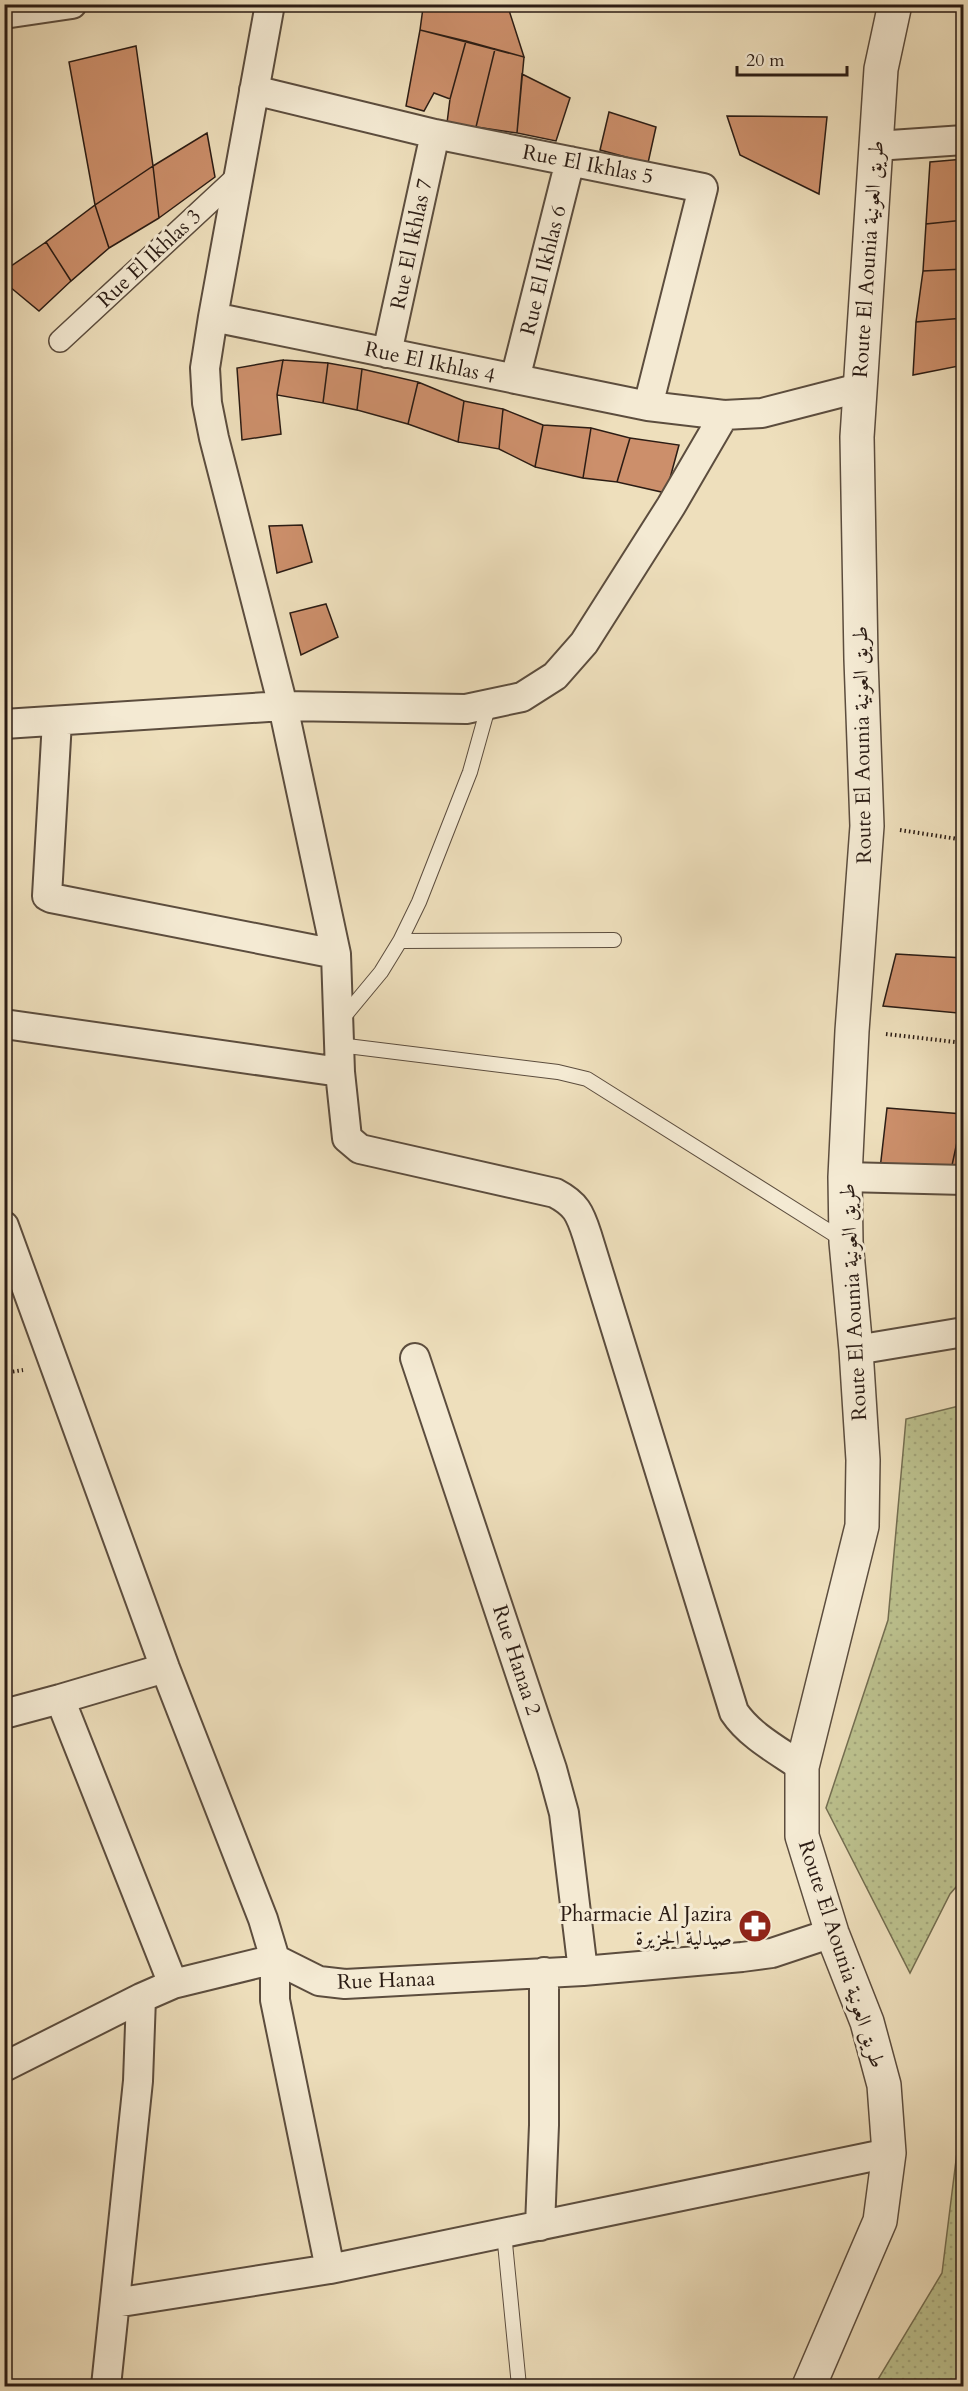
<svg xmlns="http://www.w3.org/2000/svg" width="968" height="2391" font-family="Cardo,Amiri,serif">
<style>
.grass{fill:url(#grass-dots);stroke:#746e51;stroke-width:1.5}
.building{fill:#cc8f6b;stroke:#2b1c14;stroke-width:1.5}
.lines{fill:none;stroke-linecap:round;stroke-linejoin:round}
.service-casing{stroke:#5c4d3e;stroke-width:16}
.pedestrian-casing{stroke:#5c4d3e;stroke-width:24}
.minor-casing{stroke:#5c4d3e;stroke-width:32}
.tertiary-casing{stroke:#5c4d3e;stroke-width:36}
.path{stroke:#2b1c14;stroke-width:4;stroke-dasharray:1.5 3;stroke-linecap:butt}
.service{stroke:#f4ead3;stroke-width:14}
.pedestrian{stroke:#f4ead3;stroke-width:21}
.minor{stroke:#f4ead3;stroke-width:28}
.tertiary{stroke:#f4ead3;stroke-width:33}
.labels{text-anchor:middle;stroke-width:6;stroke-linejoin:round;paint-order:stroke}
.street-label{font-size:21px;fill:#2b1c14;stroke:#f4ead3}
.poi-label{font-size:21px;fill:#2b1c14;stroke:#f4ead3;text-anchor:end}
</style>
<defs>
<pattern id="grass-dots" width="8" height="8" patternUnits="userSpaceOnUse" patternTransform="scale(1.5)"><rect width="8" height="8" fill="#bcc18e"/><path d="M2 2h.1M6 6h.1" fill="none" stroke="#a2a57a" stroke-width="1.8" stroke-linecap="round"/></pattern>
</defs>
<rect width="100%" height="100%" fill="#eedfbc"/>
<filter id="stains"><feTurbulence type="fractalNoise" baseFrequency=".00333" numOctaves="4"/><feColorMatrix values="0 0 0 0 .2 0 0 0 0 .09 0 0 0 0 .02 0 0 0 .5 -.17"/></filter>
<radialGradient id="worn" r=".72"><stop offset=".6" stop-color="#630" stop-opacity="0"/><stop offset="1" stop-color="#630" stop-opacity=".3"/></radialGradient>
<path class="grass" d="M963 1405V1879L950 1894 910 1973 826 1808 888 1620 906 1419Z
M963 2104V2386H874L942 2273Z"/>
<path class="building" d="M446 4H507L524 57 420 30 423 8Z
M420 30 466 41 450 99 434 93 424 111 406 106Z
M466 41 495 49 476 127 447 123 450 99Z
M136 46 153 166 95 205 69 62Z
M495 49 524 57 517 133 476 127Z
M522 74 570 98 556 141 517 133Z
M609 112 656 127 648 163 600 150Z
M727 116 827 117 819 194 740 155Z
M207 133 215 177 159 218 153 166Z
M964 159V220L926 224 930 162Z
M153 166 159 218 109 248 95 205Z
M95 205 109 248 71 281 46 242Z
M964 220V269L923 271 926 224Z
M46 242 71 281 39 311 4 282V271Z
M964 269V318L916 322 923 271Z
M964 318V365L913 375 916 322Z
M283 360 328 363 323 403 277 395Z
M283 360 277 395 281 434 242 440 237 368Z
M328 363 362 369 357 410 323 403Z
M362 369 418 382 408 424 357 410Z
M418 382 464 401 458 442 408 424Z
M464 401 503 409 499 449 458 442Z
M503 409 543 425 535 467 499 449Z
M543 425 591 428 583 478 535 467Z
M591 428 630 438 617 482 583 478Z
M630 438 679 445 666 493 617 482Z
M302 525 312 562 277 573 269 526Z
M326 604 338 637 301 655 290 613Z
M896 954 964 958V986L958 1013 883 1006Z
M887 1108 963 1114 951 1170 880 1169Z
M963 1114 964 1170H951Z
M958 1206H964V1239Z"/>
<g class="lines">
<g class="service-casing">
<path id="service" d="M400 941 614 940
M342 1019 381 972 400 941 419 902 470 772 489 704
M339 1045 558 1072 587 1079 843 1240
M504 2233 519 2386"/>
</g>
<g class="pedestrian-casing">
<path id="pedestrian" d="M60 341 239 175"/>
</g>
<g class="minor-casing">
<path id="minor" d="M270 4 213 317 205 368 207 403 214 438 283 706 336 954 340 1072 347 1138 360 1149 555 1193C576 1204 580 1213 587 1235L734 1712C750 1736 779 1751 802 1767
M4 14 72 4
M254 90 435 134 703 188 648 406
M876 146 964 140
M213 317 648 406 724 415 762 413 859 388
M387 353 435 134
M515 379 570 161
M57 721 47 896 51 898 336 954
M4 724 283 706 466 709 522 697 555 676 584 643 671 506 724 415
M4 1024 340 1072
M845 1177 964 1180
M4 1226 165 1668 263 1919 275 1959 319 1981 345 1984 583 1971 742 1957 772 1953 832 1933
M856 1350 964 1332
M415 1358 552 1769 564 1813 583 1971
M60 1699 173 1984
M4 1714 60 1699 165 1668
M4 2067 141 1998 173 1984 275 1959V2000L330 2269 889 2153
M540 2226 544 2125V1972
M115 2303 330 2269
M106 2386 138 2081 141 1998"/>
</g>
<g class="tertiary-casing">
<path id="tertiary" d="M809 2386 880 2221 889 2153 884 2085 867 2022 832 1933 802 1836V1767L862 1526 863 1460 856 1350 846 1242 845 1177 852 1031 867 826 861 659 857 437 881 69 895 4"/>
</g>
<path class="path" d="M900 830 964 840
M886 1034 964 1043
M4 1373 23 1370"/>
<use href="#service" class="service"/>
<use href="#pedestrian" class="pedestrian"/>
<use href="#minor" class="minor"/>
<use href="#tertiary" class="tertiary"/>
</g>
<defs>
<g id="pharmacy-disc" transform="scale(1.725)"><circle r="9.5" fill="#8f2418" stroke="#f4ead3"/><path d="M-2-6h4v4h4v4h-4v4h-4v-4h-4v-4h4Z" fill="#fff"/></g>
</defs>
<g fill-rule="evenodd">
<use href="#pharmacy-disc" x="755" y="1926"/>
</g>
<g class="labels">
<g class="street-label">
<text transform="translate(588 164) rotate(11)" y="7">Rue El Ikhlas 5</text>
<text transform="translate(411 244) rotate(-78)" y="7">Rue El Ikhlas 7</text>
<text transform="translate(149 258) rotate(-43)" y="7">Rue El Ikhlas 3</text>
<text transform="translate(868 259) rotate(-86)" y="7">Route El Aounia طريق العونية</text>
<text transform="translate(543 270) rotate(-76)" y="7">Rue El Ikhlas 6</text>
<text transform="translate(430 362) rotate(12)" y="7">Rue El Ikhlas 4</text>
<text transform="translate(862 745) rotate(-91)" y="7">Route El Aounia طريق العونية</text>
<text transform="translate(853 1302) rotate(-93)" y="7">Route El Aounia طريق العونية</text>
<text transform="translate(517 1660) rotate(72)" y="7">Rue Hanaa 2</text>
<text transform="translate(842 1954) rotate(72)" y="7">Route El Aounia طريق العونية</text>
<text transform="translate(386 1980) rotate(-2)" y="7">Rue Hanaa</text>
</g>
<g class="poi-label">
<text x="732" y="1921">Pharmacie Al Jazira<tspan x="732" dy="24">صيدلية الجزيرة</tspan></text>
</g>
</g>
<rect width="968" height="2391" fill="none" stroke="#eedfbc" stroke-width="24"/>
<rect x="6" y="6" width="956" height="2379" fill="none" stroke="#2b1c14" stroke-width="3"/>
<rect x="12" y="12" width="944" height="2367" fill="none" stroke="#2b1c14" stroke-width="1.5"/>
<path d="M737 66v9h110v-9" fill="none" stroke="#2b1c14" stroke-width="3"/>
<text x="746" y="66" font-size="18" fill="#2b1c14" stroke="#f4ead3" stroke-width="4.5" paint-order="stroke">20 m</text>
<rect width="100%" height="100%" filter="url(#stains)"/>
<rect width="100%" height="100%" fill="url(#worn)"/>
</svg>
